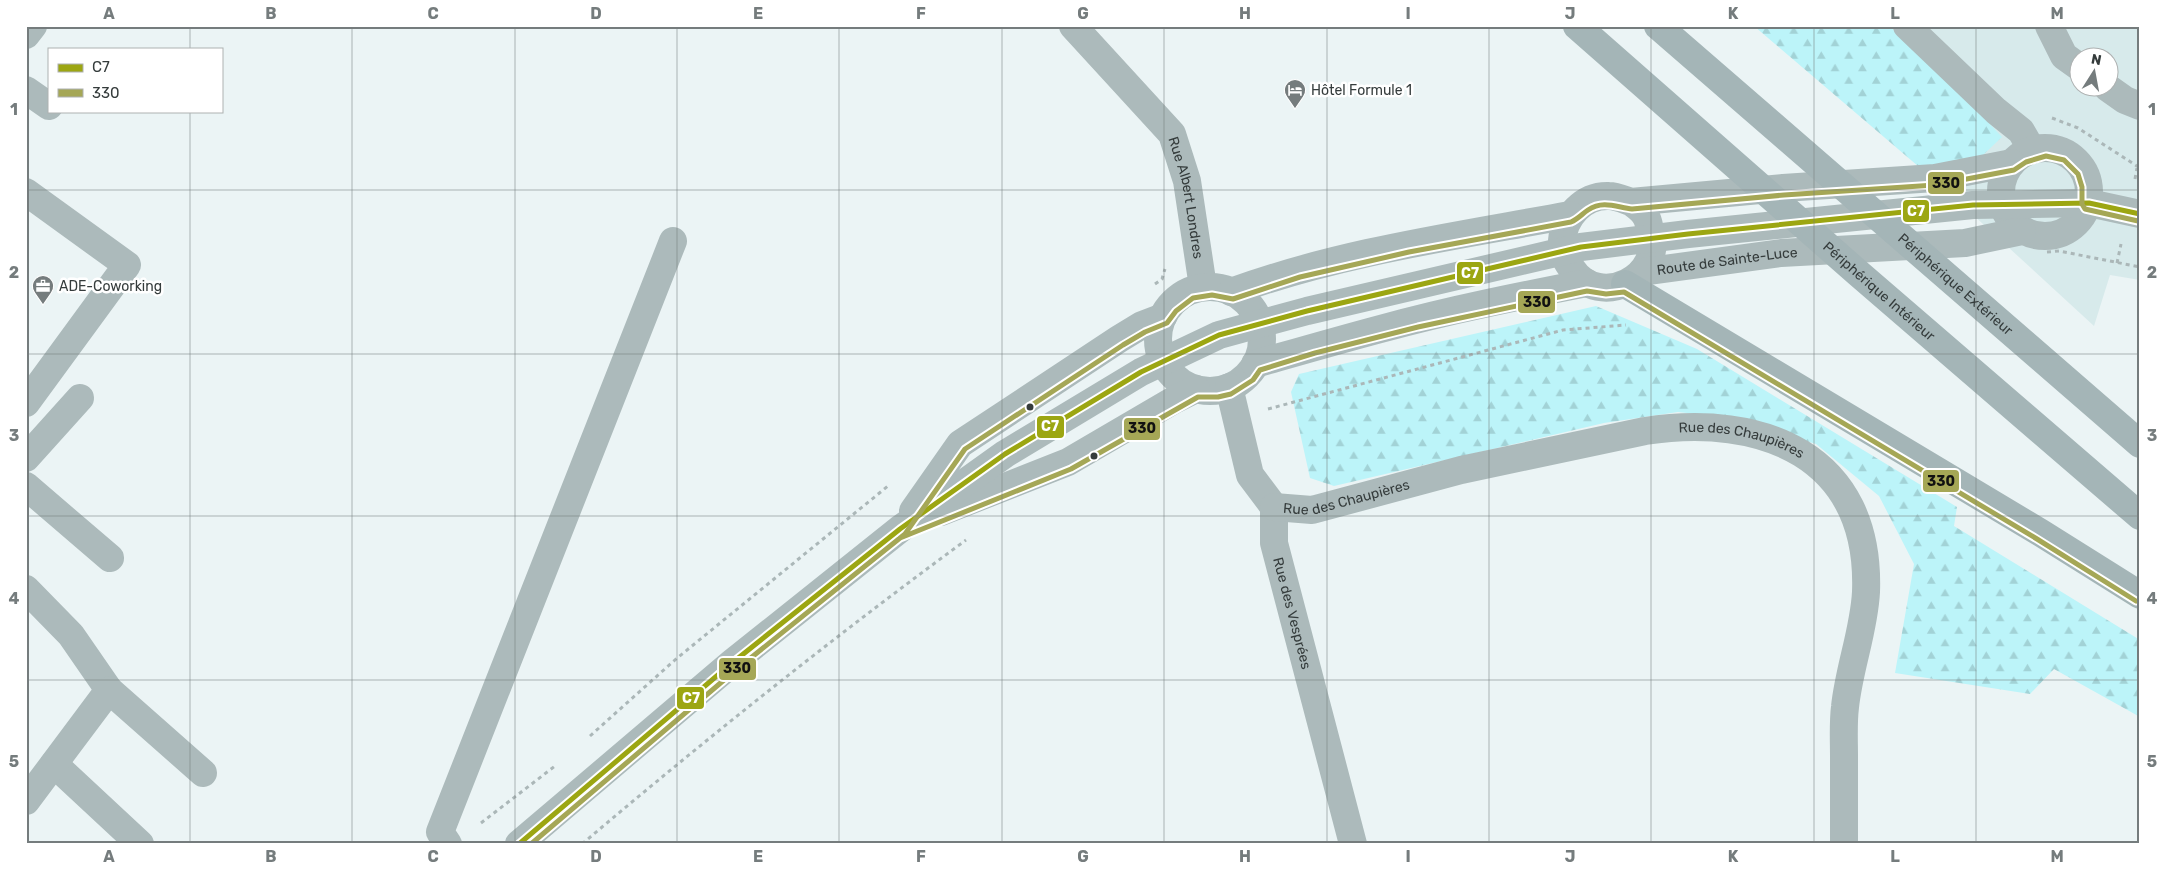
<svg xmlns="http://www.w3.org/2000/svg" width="2166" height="870" font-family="Rubik,sans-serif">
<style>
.built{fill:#d7eaeb;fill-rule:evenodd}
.forest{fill:url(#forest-firs)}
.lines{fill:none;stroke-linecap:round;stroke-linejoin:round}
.path{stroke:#abb7b8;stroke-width:3;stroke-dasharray:4 4;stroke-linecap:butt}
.minor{stroke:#acbabb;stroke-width:28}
.highway{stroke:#a4b5b7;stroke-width:28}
.bus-1-casing{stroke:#fff;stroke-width:9}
.bus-2-casing{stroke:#fff;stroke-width:9}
.bus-1{stroke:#9ca612;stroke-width:5}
.bus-2{stroke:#a5a756;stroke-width:5}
.grid{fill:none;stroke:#757c7d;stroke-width:1;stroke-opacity:0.55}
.bus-dot{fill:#353c3c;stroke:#fff;stroke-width:2}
.labels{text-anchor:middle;stroke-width:5;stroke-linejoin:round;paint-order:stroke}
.poi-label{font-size:14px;fill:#353c3c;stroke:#fff;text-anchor:start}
.street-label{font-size:14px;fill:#353c3c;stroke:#fff}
.line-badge{stroke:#fff;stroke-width:2}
.badge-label{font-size:14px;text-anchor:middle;font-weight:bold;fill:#fff}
.pale-badge-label{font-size:14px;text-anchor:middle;font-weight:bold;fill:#111}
.neatline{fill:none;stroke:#757c7d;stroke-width:2}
.grid-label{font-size:16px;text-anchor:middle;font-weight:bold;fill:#757c7d}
</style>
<defs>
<pattern id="forest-firs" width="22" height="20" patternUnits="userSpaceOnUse" patternTransform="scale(1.25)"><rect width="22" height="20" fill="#bcf4f9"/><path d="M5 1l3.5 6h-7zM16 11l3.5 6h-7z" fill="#a2d2d6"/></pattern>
</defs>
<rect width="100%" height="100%" fill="#ebf4f5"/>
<path class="built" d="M1889 26H2140V280L2110 275 2094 326 1946 190 1950 81ZM2078 58H2108V88H2078Z"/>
<path class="forest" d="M1754 26H1889L1950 81 2002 137 1946 190Z
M1596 306 1697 349 1957 507 1954 526 2140 640V717L2054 669 2030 694 1895 673 1914 564 1879 496 1816 444 1731 418 1678 412 1604 423 1334 486 1310 478 1291 392 1299 374Z"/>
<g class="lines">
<path class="path" d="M2052 118 2078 128 2140 168
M2135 179 2137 168
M2047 252 2059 251 2140 267
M2117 263 2121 244
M1155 284 1162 279 1165 269
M1268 409 1563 330 1626 325
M590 736 676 659 888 486
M481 823 555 766
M582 844C707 738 834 637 966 540"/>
<g class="minor">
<path id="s1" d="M1073 26 1172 134 1187 181 1203 287"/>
<path d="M1907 26 1996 111 2021 131 2032 150"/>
<path d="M2049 26 2064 56 2078 66"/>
<path d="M26 35 33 26"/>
<path d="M2108 88 2125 100 2140 106"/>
<path d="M26 90 49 106"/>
<circle cx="2045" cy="192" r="44"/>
<path d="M26 192 127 265 26 403"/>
<path d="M1631 202C1636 206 1642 210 1645 215 1648 219 1649 225 1650 230 1666 277 1599 310 1572 269 1566 261 1561 251 1562 241 1564 217 1583 195 1609 196 1616 196 1625 200 1631 202L1783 188 1935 178 2012 163"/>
<path id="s2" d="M1642 272 1781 253 1965 243 2022 231"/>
<circle cx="1210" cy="339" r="52"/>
<path d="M1231 292C1340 252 1457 236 1570 215"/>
<path d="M1255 364C1329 343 1404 321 1479 305 1515 297 1551 290 1587 283"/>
<path id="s3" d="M1229 387 1250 475 1274 507V543L1353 844"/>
<path d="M26 458 80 398"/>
<path d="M26 486 110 558"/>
<path id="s4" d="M1274 507 1312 510 1461 470 1645 431C1762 413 1871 455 1866 592 1864 631 1849 668 1845 707 1843 723 1844 740 1844 756 1844 786 1844 815 1844 844"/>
<path d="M913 511 960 444 1119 339 1142 325 1163 317"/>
<path d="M941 512 1068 462 1174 400 1196 389"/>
<path d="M26 589 71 635 109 690"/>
<path d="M54 764 140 844"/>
<path d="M26 801 109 690 203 773"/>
<path d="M448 844 440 832 673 241"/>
<path d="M519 844 732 663 900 529 1005 454 1141 372 1219 335 1307 311 1581 247 1688 234 1973 205 2089 203 2140 214"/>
</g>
<g class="highway">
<path id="s5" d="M1577 26 1858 273 2140 516"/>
<path id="s6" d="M1658 26 2140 444"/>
<path d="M1625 284 2041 533 2140 595"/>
</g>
<g class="bus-1-casing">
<path id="bus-1" d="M519 844 732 663 900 529 1005 454 1141 372 1219 335 1307 311 1581 247 1688 234 1973 205 2089 203 2140 214"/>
</g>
<g class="bus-2-casing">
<path id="bus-2" d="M900 538 1071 469 1198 397H1218L1231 394 1253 380 1260 370 1315 353 1418 327 1587 291 1606 294 1624 292 2037 539 2136 601
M531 844 737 669 905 534 965 449 1123 345 1145 332 1167 323 1176 311 1193 298 1212 295 1233 299 1300 277 1409 252 1571 222C1578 219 1582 214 1588 210 1603 200 1616 207 1632 209L1784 195 1935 185 2014 170 2026 162 2046 156 2064 160 2078 174 2082 187V204L2085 209 2138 221"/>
</g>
<use href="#bus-1" class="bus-1"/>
<use href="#bus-2" class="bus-2"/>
</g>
<path class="grid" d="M190 26V49M352 26V844M515 26V844M677 26V844M839 26V844M1002 26V844M1164 26V844M1327 26V844M1489 26V844M1651 26V844M1814 26V844M1976 26V844M190 111V844M26 190H2140M26 354H2140M26 516H2140M26 680H2140"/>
<defs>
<g id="hotel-pin" transform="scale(1.125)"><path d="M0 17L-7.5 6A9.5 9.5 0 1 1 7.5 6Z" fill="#757c7d" stroke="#fff"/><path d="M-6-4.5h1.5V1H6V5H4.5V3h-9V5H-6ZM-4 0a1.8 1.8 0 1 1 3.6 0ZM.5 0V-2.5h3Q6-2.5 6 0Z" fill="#fff"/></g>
<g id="office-pin" transform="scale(1.125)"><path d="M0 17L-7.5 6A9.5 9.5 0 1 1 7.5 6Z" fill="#757c7d" stroke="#fff"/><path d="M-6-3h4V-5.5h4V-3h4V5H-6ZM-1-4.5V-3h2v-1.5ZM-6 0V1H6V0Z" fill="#fff"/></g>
</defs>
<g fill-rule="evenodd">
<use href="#hotel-pin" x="1295" y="90"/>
<use href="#office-pin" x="43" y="286"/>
</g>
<g class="bus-dot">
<circle cx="1030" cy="407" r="4.5"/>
<circle cx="1094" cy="456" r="4.5"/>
</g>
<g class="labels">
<g class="poi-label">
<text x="1311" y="95">Hôtel Formule 1</text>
<text x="59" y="291">ADE-Coworking</text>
</g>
<g class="street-label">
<text dy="5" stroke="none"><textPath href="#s1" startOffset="212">Rue Albert Londres</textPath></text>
<text dy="5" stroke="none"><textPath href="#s2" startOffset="86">Route de Sainte-Luce</textPath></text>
<text dy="5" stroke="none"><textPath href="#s6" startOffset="394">Périphérique Extérieur</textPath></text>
<text dy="5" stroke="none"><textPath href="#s5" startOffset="402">Périphérique Intérieur</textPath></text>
<text dy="5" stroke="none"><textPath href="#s4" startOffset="479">Rue des Chaupières</textPath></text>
<text dy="5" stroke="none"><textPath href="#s4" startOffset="74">Rue des Chaupières</textPath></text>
<text dy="5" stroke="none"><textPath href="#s3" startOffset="239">Rue des Vesprées</textPath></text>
</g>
</g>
<g class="line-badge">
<rect x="1927" y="171" width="38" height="24" rx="5" fill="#a5a756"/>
<rect x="1902" y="199" width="28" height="24" rx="5" fill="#9ca612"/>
<rect x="1456" y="261" width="28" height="24" rx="5" fill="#9ca612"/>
<rect x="1517" y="290" width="39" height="24" rx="5" fill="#a5a756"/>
<rect x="1036" y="415" width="29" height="24" rx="5" fill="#9ca612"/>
<rect x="1123" y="417" width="38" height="24" rx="5" fill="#a5a756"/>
<rect x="1922" y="469" width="38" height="24" rx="5" fill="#a5a756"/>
<rect x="718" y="657" width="39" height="24" rx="5" fill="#a5a756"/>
<rect x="676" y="686" width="29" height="24" rx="5" fill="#9ca612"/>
</g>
<g class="badge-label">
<text x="1916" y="216">C7</text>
<text x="1470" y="278">C7</text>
<text x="1050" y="431">C7</text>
<text x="691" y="703">C7</text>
</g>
<g class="pale-badge-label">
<text x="1946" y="188">330</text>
<text x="1537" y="307">330</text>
<text x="1142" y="433">330</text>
<text x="1941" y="486">330</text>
<text x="737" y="673">330</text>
</g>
<rect width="2166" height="870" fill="none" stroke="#ffffff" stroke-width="55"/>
<rect x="48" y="48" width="175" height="65" fill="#ffffff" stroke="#aeb1b1"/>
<rect x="58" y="64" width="25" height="8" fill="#9ca612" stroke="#aeb1b1"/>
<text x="92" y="72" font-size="15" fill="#353c3c">C7</text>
<rect x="58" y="89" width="25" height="8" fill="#a5a756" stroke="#aeb1b1"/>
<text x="92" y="98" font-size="15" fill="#353c3c">330</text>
<g transform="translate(2094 72) rotate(11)"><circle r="24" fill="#ffffff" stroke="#aeb1b1"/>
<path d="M0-4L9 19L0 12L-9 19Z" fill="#757c7d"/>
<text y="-8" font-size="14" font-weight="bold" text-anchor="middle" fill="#353c3c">N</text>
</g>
<rect x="28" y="28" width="2110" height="814" class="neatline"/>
<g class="grid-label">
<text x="109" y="19">A</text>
<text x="271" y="19">B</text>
<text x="433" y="19">C</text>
<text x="596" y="19">D</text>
<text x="758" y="19">E</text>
<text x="921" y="19">F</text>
<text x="1083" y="19">G</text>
<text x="1245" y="19">H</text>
<text x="1408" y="19">I</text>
<text x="1570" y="19">J</text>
<text x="1733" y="19">K</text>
<text x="1895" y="19">L</text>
<text x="2057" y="19">M</text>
<text x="14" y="115">1</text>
<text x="2152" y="115">1</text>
<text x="14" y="278">2</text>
<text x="2152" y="278">2</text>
<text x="14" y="441">3</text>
<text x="2152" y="441">3</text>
<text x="14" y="604">4</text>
<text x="2152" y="604">4</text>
<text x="14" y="767">5</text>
<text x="2152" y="767">5</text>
<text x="109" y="862">A</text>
<text x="271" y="862">B</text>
<text x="433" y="862">C</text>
<text x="596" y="862">D</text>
<text x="758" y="862">E</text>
<text x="921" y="862">F</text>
<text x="1083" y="862">G</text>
<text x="1245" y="862">H</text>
<text x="1408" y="862">I</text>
<text x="1570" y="862">J</text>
<text x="1733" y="862">K</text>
<text x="1895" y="862">L</text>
<text x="2057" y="862">M</text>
</g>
</svg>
